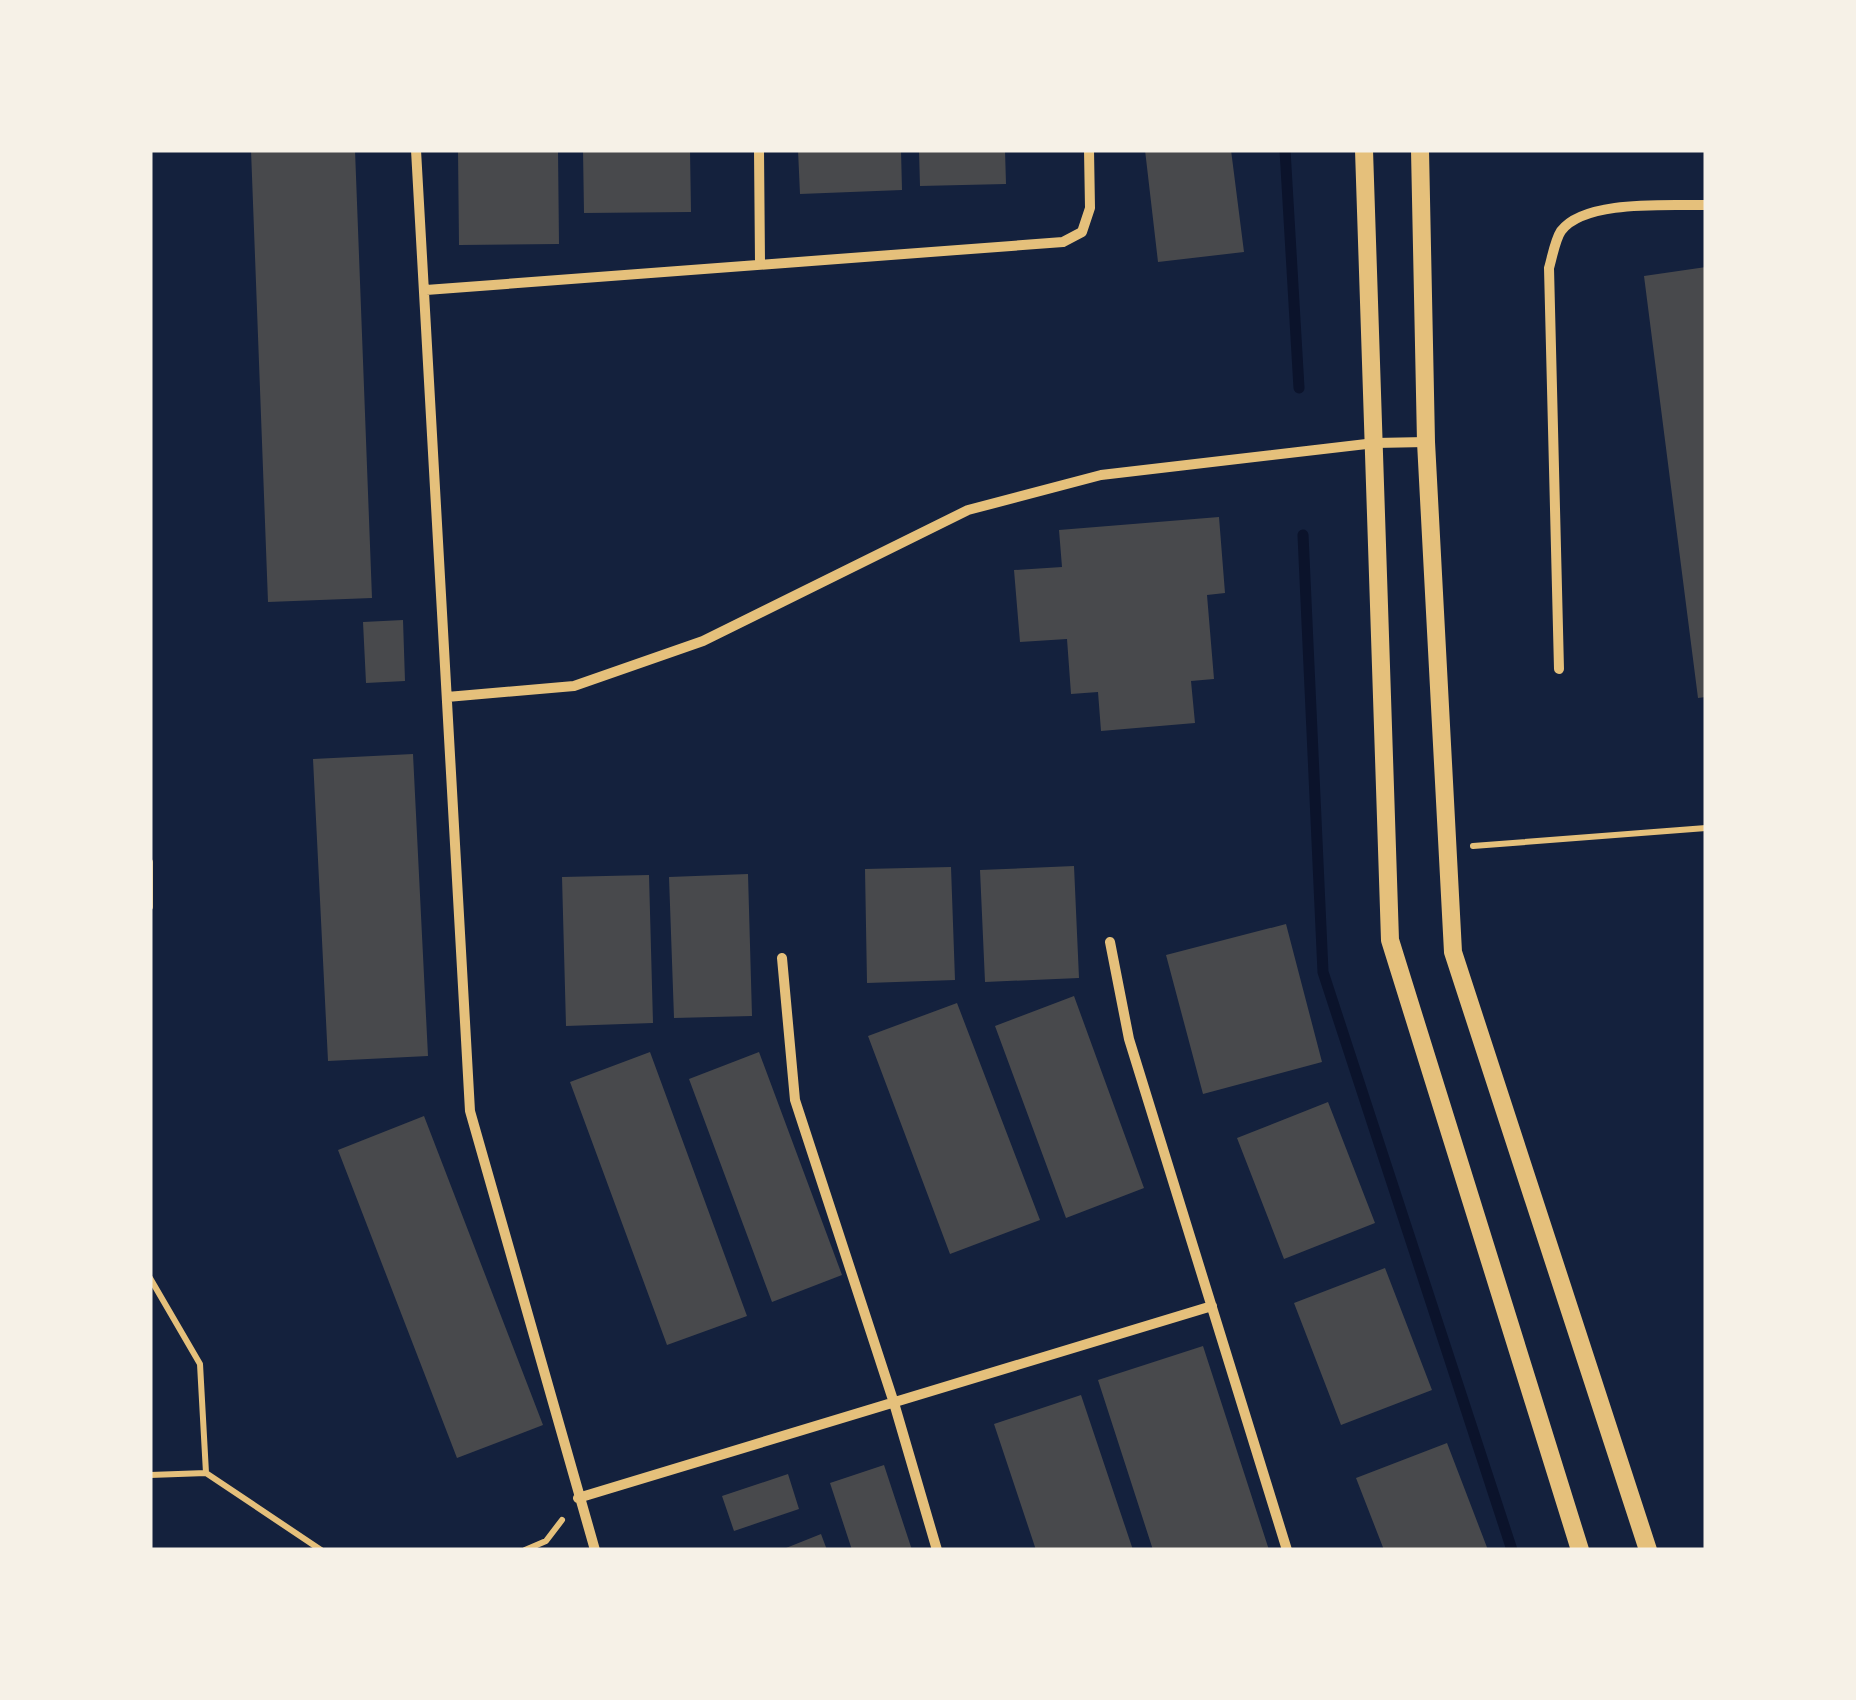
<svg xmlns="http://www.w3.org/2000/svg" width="1856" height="1700" font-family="'Nunito Sans',sans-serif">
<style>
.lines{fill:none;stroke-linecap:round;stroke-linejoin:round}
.stream{stroke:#0b132b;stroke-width:11}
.building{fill:#48494c}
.path{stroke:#e5c07b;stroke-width:6}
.minor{stroke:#e5c07b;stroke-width:10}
.tertiary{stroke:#e5c07b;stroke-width:18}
</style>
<rect width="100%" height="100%" fill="#14213d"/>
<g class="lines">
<path class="stream" d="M1285 150 1299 388
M1303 535 1323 972 1512 1550"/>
</g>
<path class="building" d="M251 150H355L372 598 268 602Z
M458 150H558L559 244 459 245Z
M583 150H690L691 212 584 213Z
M798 150H901L902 190 800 194Z
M919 150H1005L1006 184 920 186Z
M1145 150H1231L1244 252 1158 262Z
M1706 267V697L1698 698 1644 276Z
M1219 517 1225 593 1207 595 1214 679 1191 681 1195 723 1101 731 1098 692 1071 694 1067 639 1020 642 1014 570 1062 567 1059 530Z
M403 620 405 681 366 683 363 622Z
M413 754 428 1056 328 1061 313 759Z
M1074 866 1079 978 985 982 980 870Z
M951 867 955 980 867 983 865 869Z
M748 874 752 1016 674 1018 669 877Z
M649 875 653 1023 566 1026 562 877Z
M1286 924 1322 1062 1203 1094 1166 955Z
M1074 996 1144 1188 1066 1218 995 1026Z
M957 1003 1040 1220 950 1254 868 1036Z
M650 1052 747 1316 667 1345 570 1082Z
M759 1052 842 1275 772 1302 689 1079Z
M1328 1102 1375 1223 1284 1259 1237 1138Z
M424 1116 543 1425 457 1458 338 1150Z
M1385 1268 1432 1390 1341 1425 1294 1303Z
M1203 1346 1269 1550H1153L1098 1380Z
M1081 1395 1133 1550H1036L994 1424Z
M1447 1443 1488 1550H1384L1356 1478Z
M884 1465 912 1550H852L830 1483Z
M788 1474 799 1509 734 1531 722 1496Z
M821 1534 827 1550H781Z"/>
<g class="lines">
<path class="path" d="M1473 846 1706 828
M150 862V907
M150 1278 200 1364 206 1473 321 1550
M150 1475 206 1473
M525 1550 546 1541 562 1520"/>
<path class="minor" d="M416 150 470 1111 595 1550
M759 150 760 263
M426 290 1063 242 1082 232 1090 208 1089 150
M1559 669 1549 268C1552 258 1555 240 1561 231 1585 199 1670 206 1706 205
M447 697 574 686 703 641 968 510 1101 475 1375 443 1426 442
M1110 942 1129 1039 1287 1550
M782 958 795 1100 894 1403 937 1550
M578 1498 1212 1306"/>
<path class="tertiary" d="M1364 150 1390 940 1580 1550
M1420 150 1426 442 1453 952 1648 1550"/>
</g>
<rect width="1856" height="1700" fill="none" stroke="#f6f1e7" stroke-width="305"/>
</svg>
